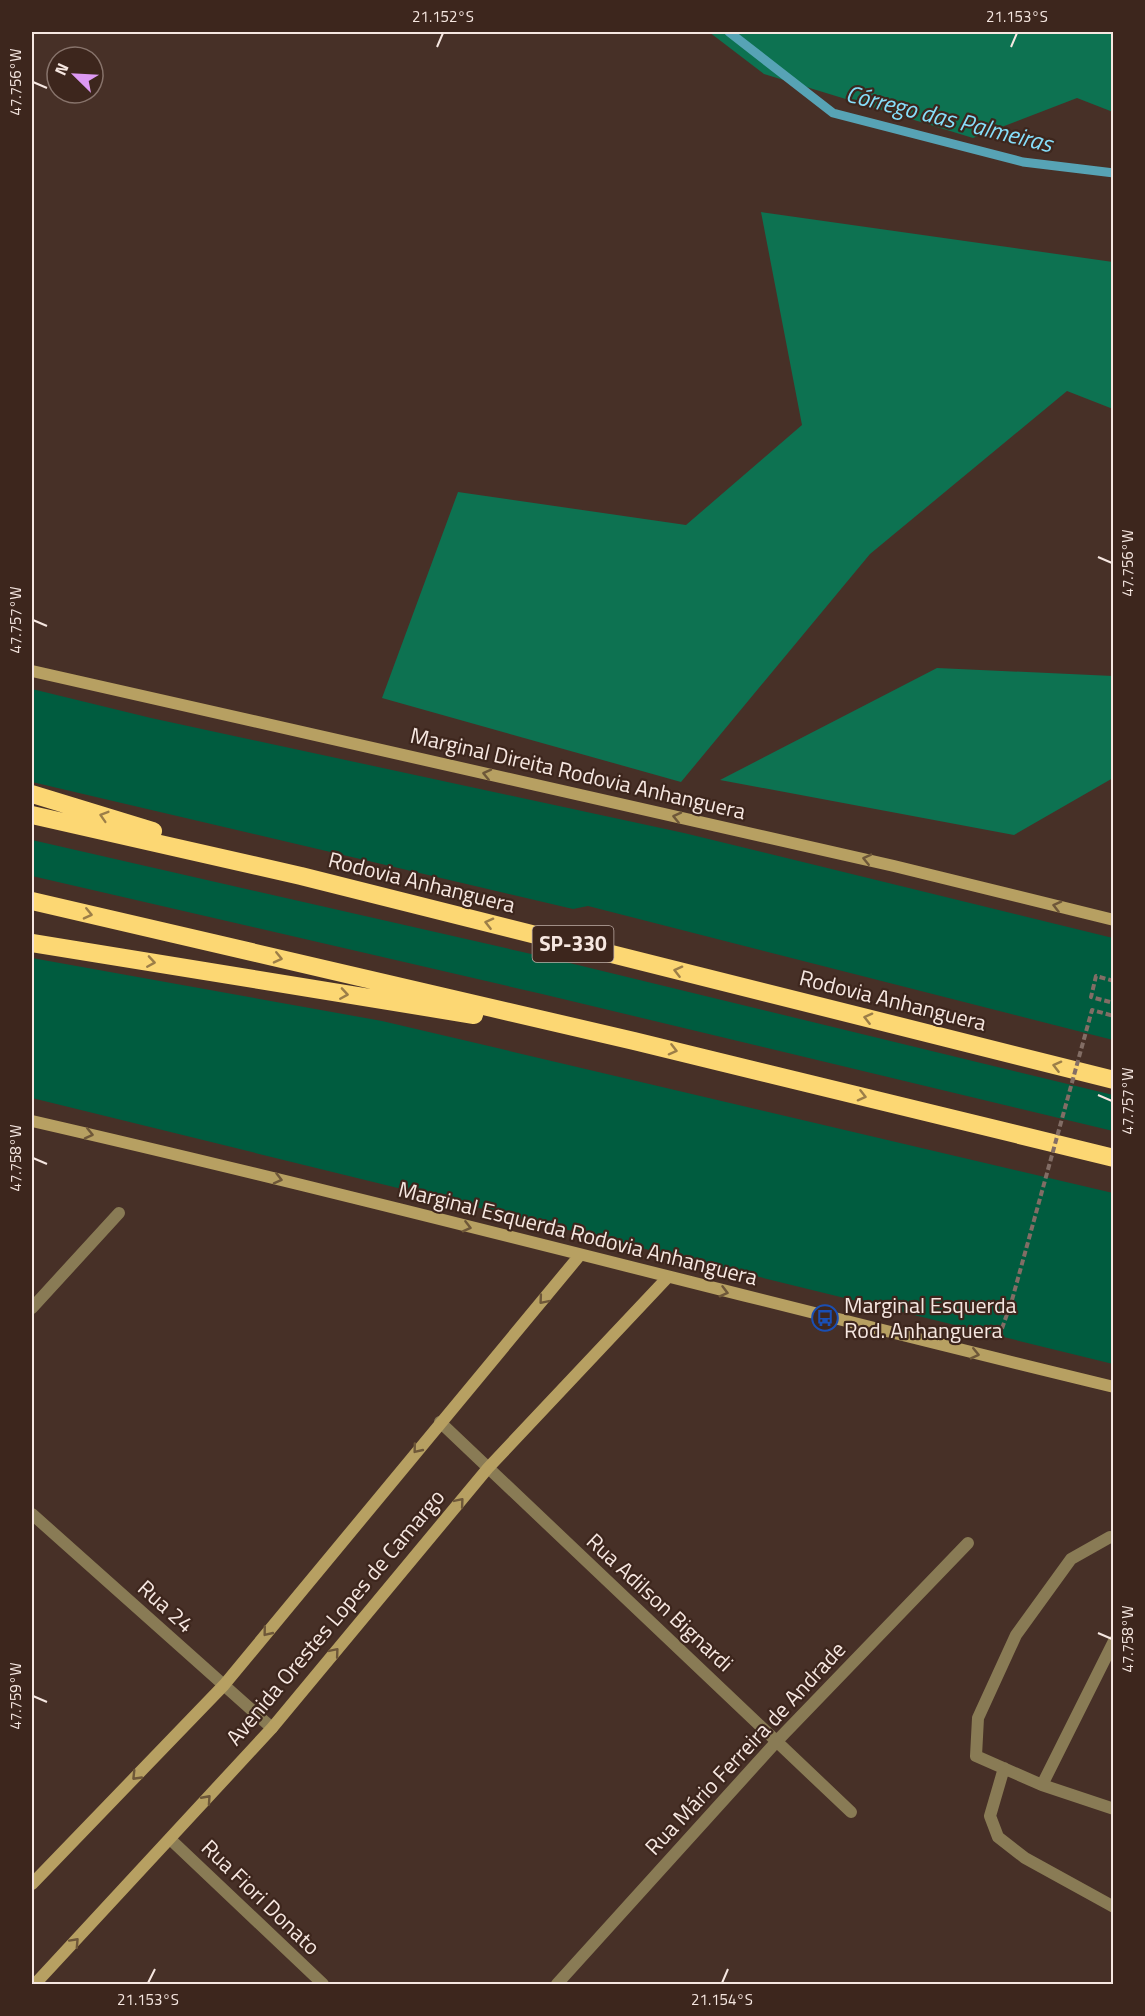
<svg xmlns="http://www.w3.org/2000/svg" width="1145" height="2016" font-family="'Titillium Web',sans-serif">
<style>
.green{fill:#005c3f}
.forest{fill:#0d7251}
.lines{fill:none;stroke-linecap:round;stroke-linejoin:round}
.stream{stroke:#57a3b5;stroke-width:9}
.path{stroke:#826d65;stroke-width:4;stroke-dasharray:6 3;stroke-linecap:butt}
.lane{stroke:#897b55;stroke-width:12}
.street{stroke:#897b55;stroke-width:12}
.secondary{stroke:#b7a062;stroke-width:12}
.highway{stroke:#fcd773;stroke-width:18}
.path-bridge{stroke:#826d65;stroke-width:4;stroke-dasharray:6 3;stroke-linecap:butt}
.oneway{stroke:#6e5739}
.oneway2{stroke:#9c7e48}
.ticks{fill:none;stroke:#f6e7e1;stroke-width:2}
.labels{text-anchor:middle;stroke-width:4.5;stroke-linejoin:round;paint-order:stroke}
.shield{fill:#3d261d;stroke:#beada6;stroke-width:1.5}
.shield-label{font-size:21px;font-weight:bold;fill:#f6e7e1}
.street-label{font-size:22px;fill:#f6e7e1;stroke:#3d261d}
.poi-label{font-size:22px;fill:#f6e7e1;stroke:#3d261d;text-anchor:start}
.water-label{font-size:24px;font-style:italic;fill:#86defa;stroke:#3d261d}
.neatline{fill:none;stroke:#f6e7e1;stroke-width:2}
.ticks-label{font-size:15px;text-anchor:middle;fill:#f6e7e1}
</style>
<rect width="100%" height="100%" fill="#473027"/>
<path class="green" d="M32 689 151 718 684 833 1113 938V1040L588 906 573 909 32 782Z
M32 840 549 958 1113 1095V1131L542 994 32 876Z
M32 958 382 1021 1113 1193V1364L32 1098Z"/>
<path class="forest" d="M709 32H1113V112L1077 98 973 138 764 74Z
M761 212 1113 262V409L1067 391 870 554 681 782 382 698 458 492 686 525 802 425Z
M937 668 1113 676V778L1014 835 720 780Z"/>
<g class="lines">
<path class="stream" d="M729 32 833 113 1023 162 1114 173"/>
<path class="path" d="M1114 981 1096 976 1091 997 1114 1003
M999 1337 1012 1300"/>
<path class="lane" d="M1114 1538 1110 1537 1071 1559 1016 1635 978 1718 976 1756 1042 1785 1114 1809
M1004 1768 990 1816 998 1837 1025 1858 1114 1907
M1042 1785 1114 1641"/>
<path class="street" d="M32 1308 119 1213
M440 1422 851 1812
M32 1514 272 1728
M170 1839 323 1984
M557 1984 777 1741 968 1543"/>
<path class="secondary" d="M32 671 894 866 1114 920
M32 1121C394 1204 753 1300 1114 1387
M32 1884 224 1685 580 1255
M35 1984 272 1728 488 1468 668 1277"/>
<path class="highway" d="M32 794 153 831
M32 815 301 876 1114 1080
M32 901 634 1041 1114 1158
M32 943 474 1015"/>
<path class="path-bridge" d="M1012 1300 1092 1010 1114 1016"/>
</g>
<defs><path id="oneway-chevron" d="M-2-3.5L2.5 0L-2 3.5" fill="none" stroke-width="1.6" stroke-linecap="round" stroke-linejoin="round" transform="scale(1.5)"/></defs>
<g class="oneway">
<use href="#oneway-chevron" transform="translate(487 774) rotate(-167)"/>
<use href="#oneway-chevron" transform="translate(677 817) rotate(-167)"/>
<use href="#oneway-chevron" transform="translate(867 859) rotate(-167)"/>
<use href="#oneway-chevron" transform="translate(1057 906) rotate(-166)"/>
<use href="#oneway-chevron" transform="translate(89 1134) rotate(13)"/>
<use href="#oneway-chevron" transform="translate(278 1179) rotate(14)"/>
<use href="#oneway-chevron" transform="translate(467 1227) rotate(14)"/>
<use href="#oneway-chevron" transform="translate(724 1292) rotate(15)"/>
<use href="#oneway-chevron" transform="translate(543 1300) rotate(130)"/>
<use href="#oneway-chevron" transform="translate(975 1354) rotate(13)"/>
<use href="#oneway-chevron" transform="translate(417 1449) rotate(129)"/>
<use href="#oneway-chevron" transform="translate(460 1502) rotate(-50)"/>
<use href="#oneway-chevron" transform="translate(267 1632) rotate(129)"/>
<use href="#oneway-chevron" transform="translate(335 1652) rotate(-50)"/>
<use href="#oneway-chevron" transform="translate(136 1776) rotate(134)"/>
<use href="#oneway-chevron" transform="translate(207 1799) rotate(-48)"/>
<use href="#oneway-chevron" transform="translate(75 1942) rotate(-47)"/>
</g>
<g class="oneway2">
<use href="#oneway-chevron" transform="translate(104 816) rotate(-163)"/>
<use href="#oneway-chevron" transform="translate(88 914) rotate(13)"/>
<use href="#oneway-chevron" transform="translate(489 923) rotate(-166)"/>
<use href="#oneway-chevron" transform="translate(278 958) rotate(13)"/>
<use href="#oneway-chevron" transform="translate(151 962) rotate(9)"/>
<use href="#oneway-chevron" transform="translate(678 971) rotate(-166)"/>
<use href="#oneway-chevron" transform="translate(344 994) rotate(9)"/>
<use href="#oneway-chevron" transform="translate(868 1018) rotate(-166)"/>
<use href="#oneway-chevron" transform="translate(673 1050) rotate(14)"/>
<use href="#oneway-chevron" transform="translate(1057 1066) rotate(-166)"/>
<use href="#oneway-chevron" transform="translate(862 1096) rotate(14)"/>
</g>
<path class="ticks" d="M437 47 443 33M1011 47 1017 33M33 82 47 88M1098 557 1112 563M33 620 47 626M1098 1095 1112 1101M33 1158 47 1164M1098 1633 1112 1639M33 1696 47 1702M148 1983 155 1969M722 1983 728 1969"/>
<defs>
<g id="bus-ring" transform="scale(1.35)"><circle r="9.5" fill="#3d261d" stroke="#1a4fb4" stroke-width="1.5"/><path d="M-5-6H5V4H4V6H2V4H-2V6H-4V4H-5ZM-3.5-4V0h7V-4ZM-3.5 1.2v1.5H-2V1.2ZM2 1.2v1.5H3.5V1.2Z" fill="#1a4fb4"/></g>
</defs>
<g fill-rule="evenodd">
<use href="#bus-ring" x="825" y="1318"/>
</g>
<g class="labels">
<rect class="shield" x="532.5" y="926" width="81" height="36" rx="4.5"/>
<g class="shield-label">
<text x="573" y="951">SP-330</text>
</g>
<g class="street-label">
<text transform="translate(578 773) rotate(13)" y="8">Marginal Direita Rodovia Anhanguera</text>
<text transform="translate(422 882) rotate(14)" y="8">Rodovia Anhanguera</text>
<text transform="translate(893 1000) rotate(14)" y="8">Rodovia Anhanguera</text>
<text transform="translate(578 1233) rotate(14)" y="8">Marginal Esquerda Rodovia Anhanguera</text>
<text transform="translate(660 1602) rotate(43)" y="8">Rua Adilson Bignardi</text>
<text transform="translate(166 1606) rotate(42)" y="8">Rua 24</text>
<text transform="translate(335 1617) rotate(-50)" y="8">Avenida Orestes Lopes de Camargo</text>
<text transform="translate(745 1748) rotate(-47)" y="8">Rua Mário Ferreira de Andrade</text>
<text transform="translate(261 1897) rotate(44)" y="8">Rua Fiori Donato</text>
</g>
<g class="poi-label">
<text x="844" y="1313">Marginal Esquerda<tspan x="844" dy="25">Rod. Anhanguera</tspan></text>
</g>
<g class="water-label">
<text transform="translate(949 119) rotate(14)" y="8">Córrego das Palmeiras</text>
</g>
</g>
<rect width="1145" height="2016" fill="none" stroke="#3d261d" stroke-width="66"/>
<g transform="translate(75 75) rotate(294)"><circle r="28" fill="#3d261d" stroke="#87736b" stroke-width="1.5"/>
<path d="M0-4.5L10 22L0 15L-10 22Z" fill="#dd99f3"/>
<text y="-9" font-size="16" font-weight="bold" text-anchor="middle" fill="#f6e7e1">N</text>
</g>
<rect x="33" y="33" width="1079" height="1950" class="neatline"/>
<g class="ticks-label">
<text x="443" y="22">21.152°S</text>
<text x="1017" y="22">21.153°S</text>
<text transform="translate(16 82) rotate(-90)" y="5">47.756°W</text>
<text transform="translate(1128 563) rotate(-90)" y="5">47.756°W</text>
<text transform="translate(16 620) rotate(-90)" y="5">47.757°W</text>
<text transform="translate(1128 1101) rotate(-90)" y="5">47.757°W</text>
<text transform="translate(16 1158) rotate(-90)" y="5">47.758°W</text>
<text transform="translate(1128 1639) rotate(-90)" y="5">47.758°W</text>
<text transform="translate(16 1696) rotate(-90)" y="5">47.759°W</text>
<text x="148" y="2005">21.153°S</text>
<text x="722" y="2005">21.154°S</text>
</g>
</svg>
